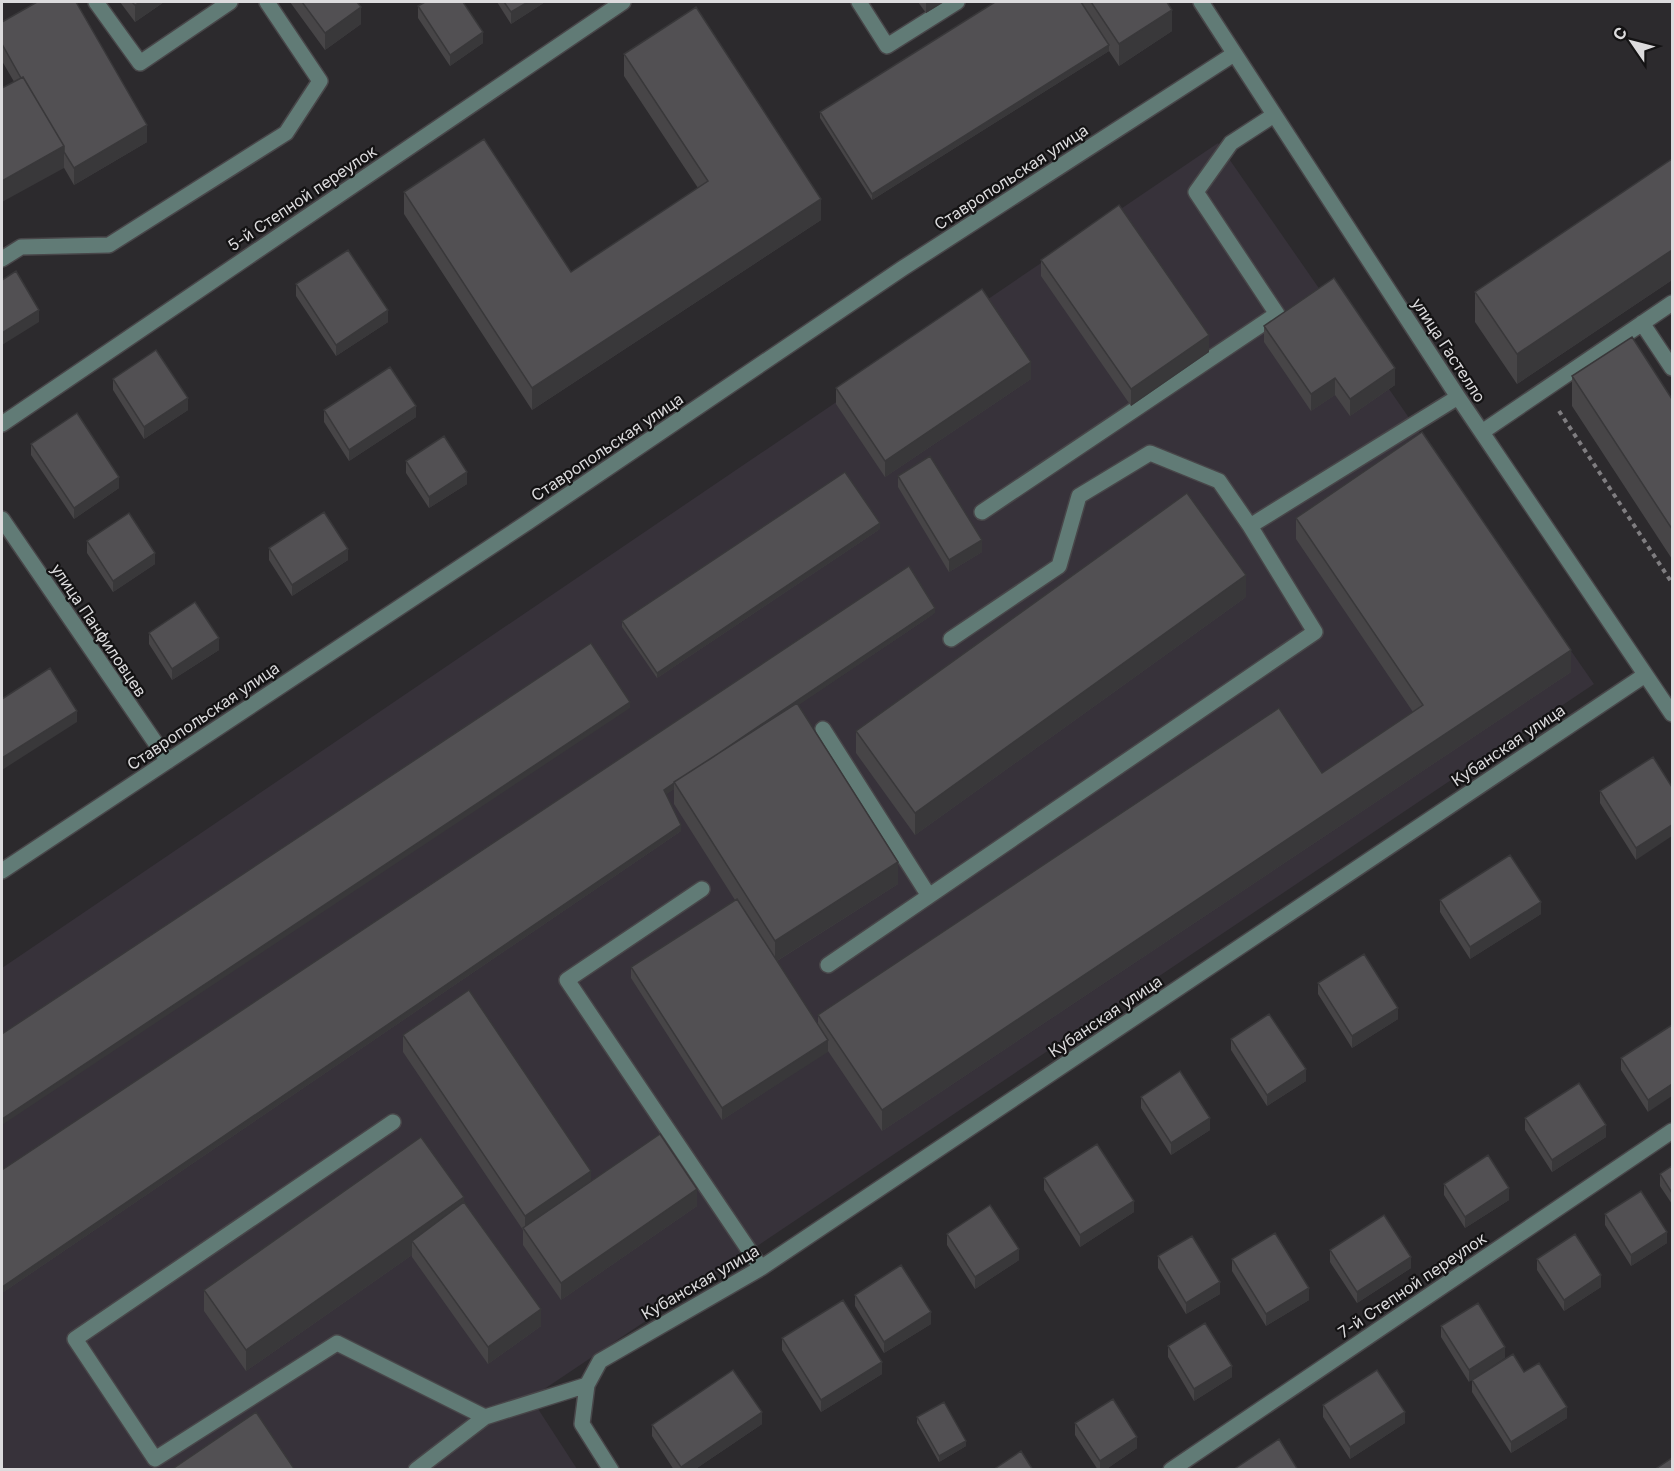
<svg xmlns="http://www.w3.org/2000/svg" width="1674" height="1471" font-family="Inter,sans-serif">
<style>
.built{fill:#37323a}
.lines{fill:none;stroke-linecap:round;stroke-linejoin:round}
.minor-casing{stroke:#484649;stroke-width:18}
.path{stroke:#7f7d80;stroke-width:4;stroke-dasharray:4.5 4.5;stroke-linecap:butt}
.minor{stroke:#617b76;stroke-width:15}
.wall{fill:#474547}
.shaded-wall{fill:#39383a}
.building{fill:#525053;stroke:#39383a;stroke-width:1.5}
.labels{text-anchor:middle;stroke-width:4.5;stroke-linejoin:round;paint-order:stroke}
.street-label{font-size:16px;fill:#dcdbdd;stroke:#141314}
</style>
<rect width="100%" height="100%" fill="#2c2a2d"/>
<path class="built" d="M1218 143 1594 684 531 1398 577 1469 2 1470V968Z"/>
<g class="lines">
<g class="minor-casing">
<path id="minor" d="M96 2 140 63 230 2
M859 2 887 46 957 2
M1201 2 1458 397 1672 714
M2 259 21 247 109 245 286 133 320 81 267 2
M1642 323 1672 368
M2 424 623 2
M1482 432 1672 303
M982 512 1277 314 1196 192 1231 143 1274 115
M2 519 168 761
M951 639 1059 566 1079 496 1150 453 1219 481 1250 526
M823 729 929 896
M2 871 528 522 903 268 1234 54
M702 889 567 980 761 1268
M828 965 1315 632 1250 526 1458 397
M393 1122 75 1339 155 1459 337 1343 485 1417 587 1385
M416 1470 485 1417
M611 1470 582 1424 587 1385 600 1361 761 1268 1645 675
M1171 1470 1672 1131"/>
</g>
<path class="path" d="M1559 411 1672 583"/>
<use href="#minor" class="minor"/>
</g>
<path class="wall" d="M120 2H164L135 22Z
M290 2H357L361 24 325 50Z
M497 2H545L511 24Z
M918 2H944L926 13Z
M995 2H1167L1172 31 1119 66 1109 51 872 200 820 118V112Z
M418 6 483 43 450 66 418 18Z
M2 22 147 142 74 185 2 61Z
M624 54 821 220 532 410 404 214V192L571 272 698 188 624 76Z
M1672 159V280L1517 384 1475 322V292Z
M1041 260 1209 352 1131 406 1041 276Z
M296 284 388 322 336 356 296 296Z
M1264 326 1395 385 1350 416 1335 395 1311 411 1264 342Z
M1572 376 1672 399V559L1572 406Z
M113 379 188 410 144 439 113 390Z
M1031 379 885 477 836 404V388Z
M324 410 416 417 349 461 324 422Z
M31 444 119 488 74 519 31 455Z
M406 461 467 484 429 508 406 473Z
M898 476 982 552 949 572 898 487Z
M1296 518 1571 672 882 1131 828 1051 722 1120 631 978V967L735 900 674 804V789L666 794 681 831 2 1293V1170L935 613 798 705 898 884 777 961 818 1025V1015L1322 773 1413 712 1296 539Z
M880 529 657 678 622 627V621Z
M87 541 155 564 113 592 87 553Z
M269 548 348 560 292 596 269 560Z
M1246 597 915 835 856 753V731Z
M149 633 219 650 172 680 149 644Z
M1653 757 1636 860 1600 803V791Z
M1440 900 1541 914 1470 959 1440 912Z
M1318 983 1398 1019 1352 1048 1318 994Z
M1672 1025 1648 1112 1621 1070V1058Z
M403 1035 591 1181 697 1206 561 1300 523 1245V1230L403 1052Z
M1231 1039 1306 1081 1267 1106 1231 1050Z
M1141 1097 1210 1130 1171 1155 1141 1108Z
M1525 1118 1606 1137 1552 1172 1525 1130Z
M1672 1166V1204L1660 1186V1174Z
M1044 1178 1134 1212 1080 1247 1044 1190Z
M1444 1184 1509 1200 1465 1228 1444 1195Z
M464 1202 541 1326 488 1364 412 1257V1255L246 1371 204 1311V1290Z
M1605 1214 1667 1243 1631 1266 1605 1225Z
M947 1234 1019 1260 975 1289 947 1245Z
M1330 1250 1411 1268 1357 1303 1330 1262Z
M1158 1256 1220 1294 1186 1314 1158 1268Z
M1232 1259 1309 1300 1266 1326 1232 1271Z
M1537 1259 1601 1287 1564 1311 1537 1270Z
M855 1295 931 1324 884 1353 855 1306Z
M1478 1303 1469 1382 1441 1337V1326Z
M782 1338 882 1374 821 1412 782 1350Z
M1168 1346 1232 1377 1194 1401 1168 1357Z
M1524 1372 1567 1418 1511 1453 1472 1392V1380Z
M1323 1405 1405 1423 1350 1459 1323 1417Z
M917 1417 966 1446 939 1462 917 1423Z
M1075 1423 1137 1448 1105 1470H1098L1075 1435Z
M762 1424 694 1470H674L652 1436V1425Z"/>
<path class="shaded-wall" d="M141 2H164L135 22V5Z
M528 2H545L511 24V12Z
M926 2H944L926 13Z
M361 7V24L325 50V33Z
M1172 10V31L1119 66V44Z
M483 32V43L450 66V55Z
M1109 45V51L872 200V194Z
M147 125V142L74 185V168Z
M64 146V168L2 202V181Z
M821 199V220L532 410V388Z
M1672 250V280L1517 384V354Z
M39 310V322L2 345V333Z
M388 310V322L336 356V345Z
M1209 335V352L1131 406V389Z
M1031 362V379L885 477V461Z
M1395 368V385L1350 416V399Z
M1335 378V395L1311 411V394Z
M188 398V410L144 439V427Z
M416 406V417L349 461V450Z
M467 472V484L429 508V497Z
M119 477V488L74 519V508Z
M880 523V529L657 678V673Z
M982 540V552L949 572V560Z
M348 549V560L292 596V585Z
M155 553V564L113 592V581Z
M1246 575V597L915 835V813Z
M935 608V613L677 787 674 783Z
M219 638V650L172 680V669Z
M1571 650V672L882 1131V1110Z
M630 702V708L2 1125V1119Z
M77 711V722L2 770V758Z
M674 783V789L664 796V790Z
M681 825V831L2 1293V1287Z
M1672 825V836L1636 860V848Z
M898 862V884L775 962V941Z
M1541 902V914L1470 959V947Z
M1398 1008V1019L1352 1048V1036Z
M828 1040V1052L722 1120V1108Z
M1306 1069V1081L1267 1106V1095Z
M1672 1084V1096L1648 1112V1100Z
M1210 1118V1130L1171 1155V1143Z
M1606 1125V1137L1552 1172V1160Z
M591 1171V1188L525 1230V1216Z
M1509 1188V1200L1465 1228V1217Z
M697 1189V1206L561 1300V1283Z
M464 1197V1219L412 1241V1255L246 1371V1350Z
M1134 1201V1212L1080 1247V1235Z
M1667 1232V1243L1631 1266V1255Z
M1019 1249V1260L975 1289V1277Z
M1411 1257V1268L1357 1303V1292Z
M1601 1275V1287L1564 1311V1300Z
M1220 1282V1294L1186 1314V1303Z
M1309 1288V1300L1266 1326V1314Z
M541 1309V1326L488 1364V1347Z
M931 1312V1324L884 1353V1342Z
M1505 1347V1358L1469 1382V1370Z
M882 1362V1374L821 1412V1400Z
M1232 1366V1377L1194 1401V1389Z
M1567 1407V1418L1511 1453V1442Z
M762 1412V1424L694 1470H681V1467Z
M1405 1412V1423L1350 1459V1447Z
M1137 1437V1448L1105 1470H1100V1461Z
M966 1441V1446L939 1462V1456Z"/>
<path class="building" d="M37 2H76L147 125 74 168 64 152V146L23 77 21 78 2 44V22Z
M132 2H141L135 5Z
M302 2H357L361 7 325 33Z
M425 2H463L483 32 450 55 418 6Z
M504 2H528L511 12Z
M995 2H1081L1109 45 872 194 820 112Z
M1091 2H1167L1172 10 1119 44Z
M696 7 821 199 532 388 404 192 484 139 571 272 708 181 624 54Z
M23 77 64 146 2 181V88Z
M1672 159V250L1517 354 1475 292Z
M1119 205 1209 335 1131 389 1041 260Z
M348 250 388 310 336 345 296 284Z
M16 271 39 310 2 333V280Z
M1334 278 1395 368 1350 399 1335 378 1311 394 1264 326Z
M982 289 1031 362 885 461 836 388Z
M1632 337 1672 399V529L1572 376Z
M156 350 188 398 144 427 113 379Z
M390 367 416 406 349 450 324 410Z
M77 413 119 477 74 508 31 444Z
M1422 432 1571 650 882 1110 818 1015 1279 708 1322 773 1423 705 1296 518Z
M444 436 467 472 429 497 406 461Z
M930 456 982 540 949 560 898 476Z
M845 472 880 523 657 673 622 621Z
M1187 493 1246 575 915 813 856 731Z
M324 512 348 549 292 585 269 548Z
M129 513 155 553 113 581 87 541Z
M909 566 935 608 710 759 674 782V783L664 790 681 825 2 1287V1170Z
M195 602 219 638 172 669 149 633Z
M591 643 630 702 2 1119V1034Z
M50 668 77 711 2 758V699Z
M797 703 898 862 775 941 674 782Z
M1653 757 1672 787V825L1636 848 1600 791Z
M1510 855 1541 902 1470 947 1440 900Z
M737 899 828 1040 722 1108 631 967Z
M1364 954 1398 1008 1352 1036 1318 983Z
M469 990 591 1171 525 1216 403 1035Z
M1269 1014 1306 1069 1267 1095 1231 1039Z
M1672 1025V1084L1648 1100 1621 1058Z
M1180 1071 1210 1118 1171 1143 1141 1097Z
M1579 1083 1606 1125 1552 1160 1525 1118Z
M660 1134 697 1189 561 1283 523 1228Z
M421 1137 464 1197 246 1350 204 1290Z
M1097 1144 1134 1201 1080 1235 1044 1178Z
M1488 1155 1509 1188 1465 1217 1444 1184Z
M1672 1166V1193L1660 1174Z
M1641 1191 1667 1232 1631 1255 1605 1214Z
M464 1202 541 1309 488 1347 412 1241Z
M990 1205 1019 1249 975 1277 947 1234Z
M1384 1215 1411 1257 1357 1292 1330 1250Z
M1275 1233 1309 1288 1266 1314 1232 1259Z
M1575 1234 1601 1275 1564 1300 1537 1259Z
M1192 1236 1220 1282 1186 1303 1158 1256Z
M901 1265 931 1312 884 1342 855 1295Z
M843 1300 882 1362 821 1400 782 1338Z
M1478 1303 1505 1347 1469 1370 1441 1326Z
M1205 1323 1232 1366 1194 1389 1168 1346Z
M1513 1354 1524 1372 1539 1363 1567 1407 1511 1442 1472 1380Z
M733 1370 762 1412 681 1467 652 1425Z
M1377 1370 1405 1412 1350 1447 1323 1405Z
M1113 1399 1137 1437 1100 1461 1075 1423Z
M944 1402 966 1441 939 1456 917 1417Z
M256 1412 295 1470H171Z
M1279 1439 1298 1470H1233Z
M1021 1451 1033 1470H993Z
M1672 1458V1470H1654Z"/>
<g class="labels">
<g class="street-label">
<text transform="translate(1011 177) rotate(-33)" y="6">Ставропольская улица</text>
<text transform="translate(302 198) rotate(-34)" y="6">5-й Степной переулок</text>
<text transform="translate(1449 350) rotate(57)" y="6">улица Гастелло</text>
<text transform="translate(607 447) rotate(-34)" y="6">Ставропольская улица</text>
<text transform="translate(99 630) rotate(56)" y="6">улица Панфиловцев</text>
<text transform="translate(203 716) rotate(-34)" y="6">Ставропольская улица</text>
<text transform="translate(1508 745) rotate(-34)" y="6">Кубанская улица</text>
<text transform="translate(1105 1016) rotate(-34)" y="6">Кубанская улица</text>
<text transform="translate(700 1282) rotate(-30)" y="6">Кубанская улица</text>
<text transform="translate(1412 1285) rotate(-34)" y="6">7-й Степной переулок</text>
</g>
</g>
<rect width="1674" height="1471" fill="none" stroke="#dcdbdd" stroke-width="6"/>
<g transform="translate(1632 42) rotate(305)" stroke="#141314" stroke-width="4.5" paint-order="stroke">
<path d="M0-4.5L10 22L0 15L-10 22Z" fill="#dcdbdd"/>
<text y="-9" font-size="16" font-weight="bold" text-anchor="middle" fill="#dcdbdd">С</text>
</g>
</svg>
